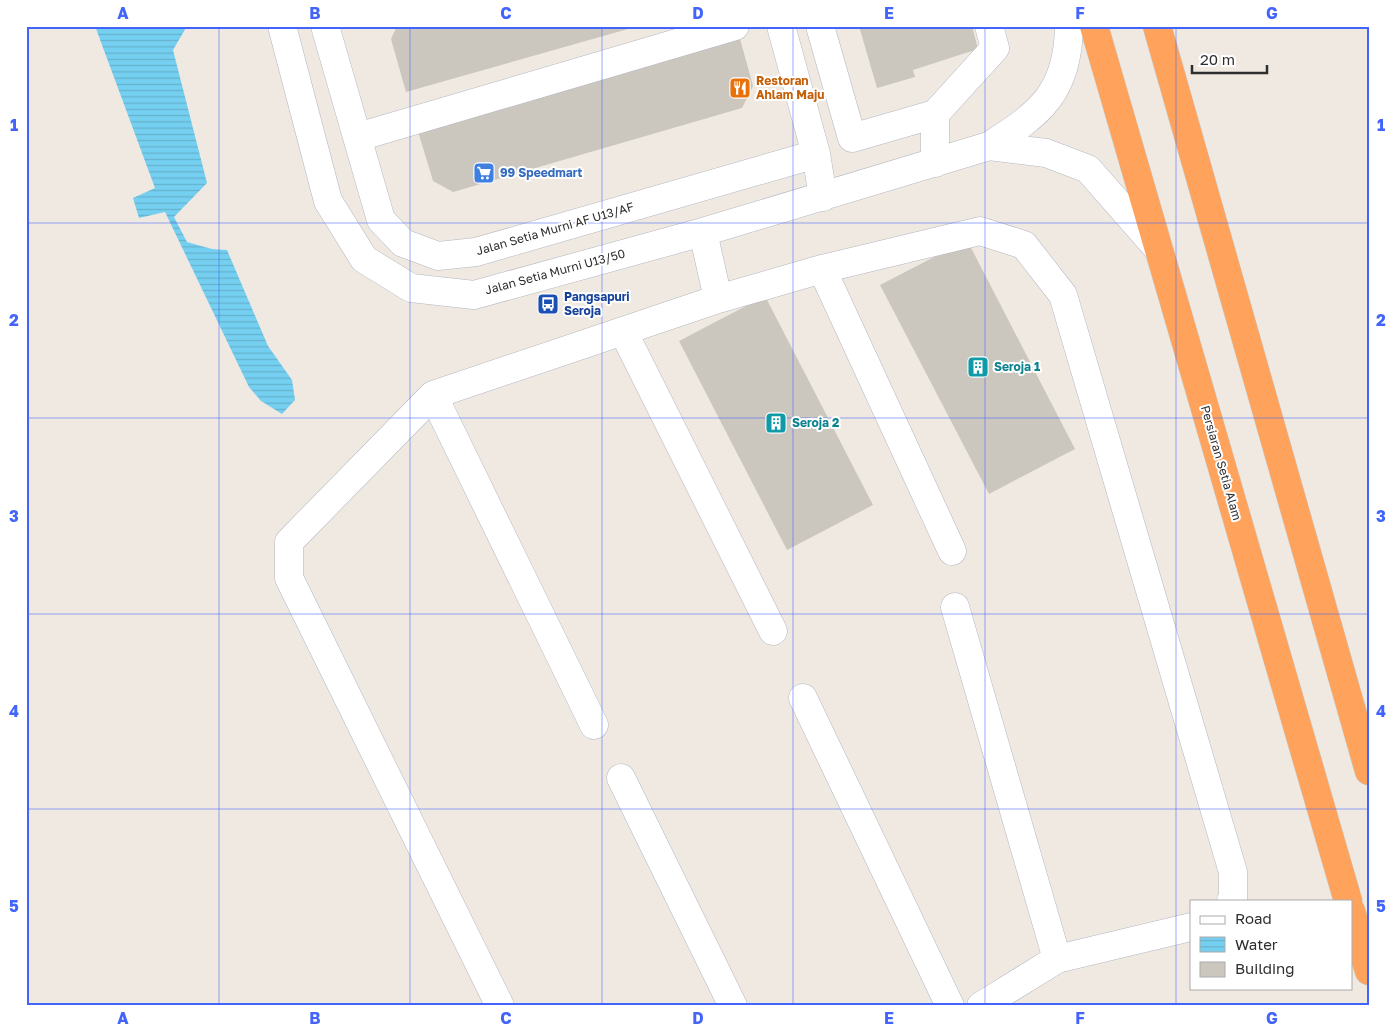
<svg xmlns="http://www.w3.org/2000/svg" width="1395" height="1032" font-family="'Golos Text',sans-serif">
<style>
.water{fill:url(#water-rules)}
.building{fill:#cbc7bf}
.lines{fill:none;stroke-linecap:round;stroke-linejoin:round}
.minor-casing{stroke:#b4b7c1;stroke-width:29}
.highway-casing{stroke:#c9c9c9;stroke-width:29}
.minor{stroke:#fff;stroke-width:28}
.highway{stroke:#ffa35c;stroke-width:28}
.grid{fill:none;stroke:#4264fb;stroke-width:1;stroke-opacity:0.55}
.labels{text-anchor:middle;stroke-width:4;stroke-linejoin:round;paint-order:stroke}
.food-label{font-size:12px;font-weight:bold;fill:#c56008;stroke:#fff;text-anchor:start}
.shop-label{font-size:12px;font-weight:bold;fill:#366cbe;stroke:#fff;text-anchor:start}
.street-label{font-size:12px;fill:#2e2e2e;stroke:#fff}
.transit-label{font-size:12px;font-weight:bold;fill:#164399;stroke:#fff;text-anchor:start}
.culture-label{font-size:12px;font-weight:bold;fill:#0d838f;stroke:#fff;text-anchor:start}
.neatline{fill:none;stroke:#4264fb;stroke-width:2}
.grid-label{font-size:16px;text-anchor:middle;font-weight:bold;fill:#4264fb}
</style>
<defs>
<pattern id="water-rules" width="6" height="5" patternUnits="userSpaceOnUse" patternTransform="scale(1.25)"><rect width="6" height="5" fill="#75cff0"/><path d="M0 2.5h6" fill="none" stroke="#66b2ce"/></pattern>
</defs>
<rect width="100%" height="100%" fill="#efe9e1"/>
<path class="water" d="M95 26H187L173 50 207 183 174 217 187 242 212 249 227 250 268 346 292 380 295 400 282 414 261 401 249 387 165 212 139 218 133 198 155 188Z"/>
<path class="building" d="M397 26H635V27L406 92 391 39Z
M859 26H972L978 49 913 70 915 77 877 88Z
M739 35 753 86 742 108 453 192 433 181 417 128Z
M967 240 1075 449 989 494 880 285Z
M765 296 873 505 787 550 679 341Z"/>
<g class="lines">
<g class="minor-casing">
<path id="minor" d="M282 26 328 201 364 259 411 288 474 295 703 232 989 146C1041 113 1068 92 1069 26
M325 26 381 220 403 243 438 256 476 252 816 154
M781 26 816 154 823 197
M820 26 852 138 935 114 995 48 989 26
M358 137 735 26
M989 146 1046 153 1088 169 1159 250
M935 163V114
M703 232 718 299
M822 269 952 551
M623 331 773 631
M433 395 594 725
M955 607 1057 959
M803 698 950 1006
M621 778 733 1006
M500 1006 289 578V542L433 395 718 299 822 269 980 231 1024 245 1063 295 1233 872V899L1231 901
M981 1006 1057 959 1191 927"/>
</g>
<g class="highway-casing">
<path id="highway" d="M1094 26 1348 901
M1157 26 1369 771
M1351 911 1369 971"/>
</g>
<use href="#minor" class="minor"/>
<use href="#highway" class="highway"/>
</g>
<path class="grid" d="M219 26V1006M410 26V1006M602 26V1006M793 26V1006M985 26V1006M1176 26V1006M26 223H1369M26 418H1369M26 614H1369M26 809H1369"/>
<defs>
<g id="restaurant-square" transform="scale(1.125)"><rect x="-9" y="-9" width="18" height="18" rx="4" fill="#e8710a" stroke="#fff"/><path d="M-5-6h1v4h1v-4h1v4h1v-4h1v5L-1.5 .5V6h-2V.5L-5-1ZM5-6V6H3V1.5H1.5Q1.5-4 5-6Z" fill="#fff"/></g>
<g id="supermarket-square" transform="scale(1.125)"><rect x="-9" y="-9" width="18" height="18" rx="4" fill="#3f7fe0" stroke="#fff"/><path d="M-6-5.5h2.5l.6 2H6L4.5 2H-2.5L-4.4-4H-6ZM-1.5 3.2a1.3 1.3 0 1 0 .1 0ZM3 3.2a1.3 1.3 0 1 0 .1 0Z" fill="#fff"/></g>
<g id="bus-square" transform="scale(1.125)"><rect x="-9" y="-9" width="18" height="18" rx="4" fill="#1a4fb4" stroke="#fff"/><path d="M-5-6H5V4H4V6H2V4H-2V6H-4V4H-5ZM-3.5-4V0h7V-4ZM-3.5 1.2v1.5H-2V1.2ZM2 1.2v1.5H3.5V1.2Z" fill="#fff"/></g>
<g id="building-square" transform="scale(1.125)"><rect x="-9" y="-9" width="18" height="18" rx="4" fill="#0f9aa8" stroke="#fff"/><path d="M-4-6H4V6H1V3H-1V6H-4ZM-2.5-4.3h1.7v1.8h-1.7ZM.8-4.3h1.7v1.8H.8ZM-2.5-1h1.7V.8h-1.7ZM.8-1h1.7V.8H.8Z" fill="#fff"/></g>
</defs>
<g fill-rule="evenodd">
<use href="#restaurant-square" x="740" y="88"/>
<use href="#supermarket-square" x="484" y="173"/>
<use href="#bus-square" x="548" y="304"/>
<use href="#building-square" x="978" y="367"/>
<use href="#building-square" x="776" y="423"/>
</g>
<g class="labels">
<g class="food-label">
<text x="756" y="85">Restoran<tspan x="756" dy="14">Ahlam Maju</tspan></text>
</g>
<g class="shop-label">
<text x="500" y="177">99 Speedmart</text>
</g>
<g class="street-label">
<text transform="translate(555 229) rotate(-16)" y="4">Jalan Setia Murni AF U13/AF</text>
<text transform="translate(555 272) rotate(-15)" y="4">Jalan Setia Murni U13/50</text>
<text transform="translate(1221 463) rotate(74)" y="4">Persiaran Setia Alam</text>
</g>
<g class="transit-label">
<text x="564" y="301">Pangsapuri<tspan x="564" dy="14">Seroja</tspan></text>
</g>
<g class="culture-label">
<text x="994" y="371">Seroja 1</text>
<text x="792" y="427">Seroja 2</text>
</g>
</g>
<rect width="1395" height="1032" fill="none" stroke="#ffffff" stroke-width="55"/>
<rect x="1190" y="900" width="162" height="90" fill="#ffffff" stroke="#ababab"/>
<rect x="1200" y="916" width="25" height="8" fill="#ffffff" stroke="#ababab"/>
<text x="1235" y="924" font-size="15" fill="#2e2e2e">Road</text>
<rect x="1200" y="937" width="25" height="15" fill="url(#water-rules)" stroke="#ababab"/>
<text x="1235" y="950" font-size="15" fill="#2e2e2e">Water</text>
<rect x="1200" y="962" width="25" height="15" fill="#cbc7bf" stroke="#ababab"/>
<text x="1235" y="974" font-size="15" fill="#2e2e2e">Building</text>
<path d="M1192 65v8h75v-8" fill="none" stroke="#2e2e2e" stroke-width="2.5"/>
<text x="1200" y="65" font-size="15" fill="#2e2e2e" stroke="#ffffff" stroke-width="4" paint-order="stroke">20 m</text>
<rect x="28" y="28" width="1340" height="976" class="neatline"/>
<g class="grid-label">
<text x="123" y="19">A</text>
<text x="315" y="19">B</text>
<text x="506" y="19">C</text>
<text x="698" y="19">D</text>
<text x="889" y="19">E</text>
<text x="1080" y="19">F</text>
<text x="1272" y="19">G</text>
<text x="14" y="131">1</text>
<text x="1381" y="131">1</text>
<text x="14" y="326">2</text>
<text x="1381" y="326">2</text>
<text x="14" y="522">3</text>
<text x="1381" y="522">3</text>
<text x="14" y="717">4</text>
<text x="1381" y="717">4</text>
<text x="14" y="912">5</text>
<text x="1381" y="912">5</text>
<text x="123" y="1024">A</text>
<text x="315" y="1024">B</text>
<text x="506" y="1024">C</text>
<text x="698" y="1024">D</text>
<text x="889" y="1024">E</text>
<text x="1080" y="1024">F</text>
<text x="1272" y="1024">G</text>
</g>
</svg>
